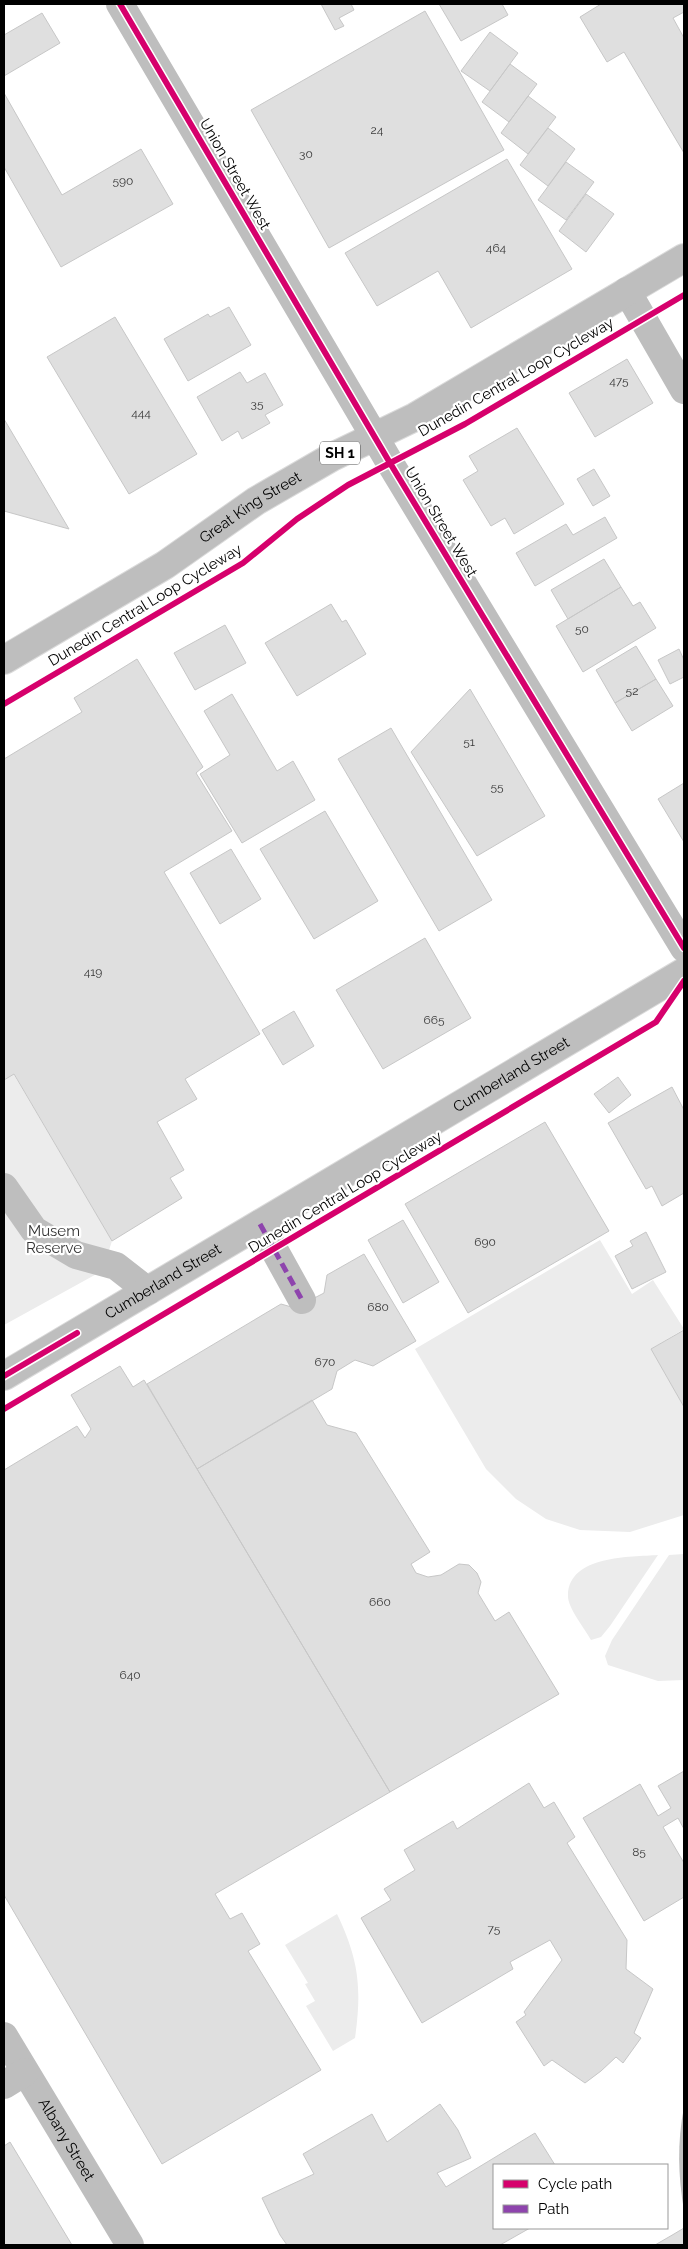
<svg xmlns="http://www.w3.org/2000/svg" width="688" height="2249" font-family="Raleway,sans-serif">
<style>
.green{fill:#ececec}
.water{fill:#bfbfbf}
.building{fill:#dfdfdf;stroke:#c7c7c7}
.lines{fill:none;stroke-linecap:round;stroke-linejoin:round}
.highway-casing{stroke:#dbdbdb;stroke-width:30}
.minor{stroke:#bebebe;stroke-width:28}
.highway{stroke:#bebebe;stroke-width:28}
.quiet{stroke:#8e44ad;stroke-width:5;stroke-dasharray:10 5;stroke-linecap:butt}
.cycleway-casing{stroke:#fff;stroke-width:9}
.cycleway{stroke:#d6006c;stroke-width:6}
.labels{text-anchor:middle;stroke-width:4.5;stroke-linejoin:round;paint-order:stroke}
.number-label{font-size:12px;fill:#383838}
.shield{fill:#fff;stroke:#4c4c4c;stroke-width:1}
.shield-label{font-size:14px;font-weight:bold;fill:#000}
.street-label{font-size:15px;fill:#000;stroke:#fff}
.park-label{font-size:15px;fill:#333;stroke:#fff}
</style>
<rect width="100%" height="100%" fill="#fff"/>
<path class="green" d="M4 1058 112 1241 102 1271 4 1325Z
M600 1240 632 1294 653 1280 684 1329 651 1349 684 1407V1515L630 1532 580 1530 546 1519 516 1499 486 1469 415 1349Z
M684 1554V1680L658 1681 608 1665 605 1656 612 1640 669 1555Z
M658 1555 610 1626 601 1637 591 1640C585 1629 567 1607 568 1595 569 1555 631 1557 658 1555Z
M337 1914C359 1960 362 1988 355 2038L333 2051 306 2006 315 2001 305 1984 308 1983 285 1945Z"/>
<path class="water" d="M684 2107V2211C678 2175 677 2143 684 2107Z"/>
<path class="building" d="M321 4H351L354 10 339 18 344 26 335 30Z
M439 4H502L508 15 461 41Z
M601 4H684V12L673 18 684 38V153L624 52 607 62 580 17Z
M425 11 504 150 329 248 251 110Z
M42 13 60 43 4 76V35Z
M490 32 518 53 490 91 461 71Z
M510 64 537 84 509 122 482 102Z
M4 93 62 195 141 149 173 204 61 267 4 167Z
M528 96 556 117 528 154 501 133Z
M548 128 575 149 548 186 520 165Z
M507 159 572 269 471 328 438 271 377 306 345 253Z
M566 162 594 182 566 220 538 200Z
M586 194 614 214 586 252 559 231Z
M229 307 251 345 188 381 164 339 208 314 210 317Z
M115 317 197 454 129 494 47 357Z
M627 359 653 403 595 437 569 393Z
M240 372 247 383 265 373 283 405 265 415 270 423 242 439 238 431 222 441 197 397Z
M4 419 69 529 4 511Z
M517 428 564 504 514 534 505 518 491 526 463 480 478 471 469 456Z
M594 469 610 496 593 506 577 479Z
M605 517 617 538 535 586 516 553 566 524 573 535Z
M604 559 621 587 568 619 551 590Z
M621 587 633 606 640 602 656 628 583 672 556 626Z
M331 604 342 622 346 620 366 654 297 696 265 643Z
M225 625 246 663 195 690 174 653Z
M636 646 656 679 615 703 596 670Z
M679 649 684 660V677L670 684 658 660Z
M137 659 203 767 196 773 232 831 164 872 260 1034 185 1079 197 1099 157 1122 184 1170 170 1178 182 1198 112 1241 14 1074 4 1080V759L82 712 74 698Z
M656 679 673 706 632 731 615 703Z
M470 689 545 816 477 856 411 752Z
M232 694 277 771 293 761 315 800 242 843 200 774 230 755 204 711Z
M391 728 492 900 439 931 338 759Z
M684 783V842L658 799Z
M325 811 378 901 314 939 260 849Z
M231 849 261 899 220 924 190 873Z
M425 938 471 1018 383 1069 336 990Z
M294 1011 314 1046 283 1065 262 1030Z
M618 1077 631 1095 609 1113 594 1094Z
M672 1087 684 1110V1193L662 1206 652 1186 646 1189 608 1123Z
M545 1122 609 1231 468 1313 405 1204Z
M403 1220 439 1282 403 1303 368 1240Z
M646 1232 666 1272 632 1289 615 1256 633 1246 630 1241Z
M364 1254 416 1341 373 1366 355 1360 337 1371 332 1389 197 1469 147 1384 281 1304 295 1308 324 1293 327 1275Z
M684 1330V1407L651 1349Z
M120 1366 133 1387 144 1380 390 1792 215 1894 230 1919 242 1913 260 1944 248 1951 321 2070 162 2164 4 1895V1470L77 1426 85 1438 91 1429 71 1395Z
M312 1400 327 1425 356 1433 430 1552 411 1564 416 1573 428 1577 441 1575 459 1564 469 1565 477 1573 481 1582 478 1593 495 1621 509 1612 559 1694 390 1792 197 1469Z
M684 1771V1829L678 1818 663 1827 684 1863V1897L644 1921 583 1818 640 1784 658 1816 671 1808 658 1786Z
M529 1783 544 1808 554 1802 575 1837 567 1843 627 1940 626 1969 653 1989 634 2033 641 2038 623 2063 616 2057 601 2071 585 2083 552 2060 544 2066 516 2022 526 2015 524 2012 562 1960 550 1940 510 1962 513 1969 422 2023 361 1918 391 1900 384 1889 415 1870 404 1850 453 1821 457 1829Z
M440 2104 458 2130 471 2158 437 2173 446 2187 535 2133 555 2165H494V2228H530L500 2245H287L280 2235 262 2198 314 2174 303 2154 372 2114 387 2142Z
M10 2142 72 2245H4V2146Z
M684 2228V2245H655L674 2234Z"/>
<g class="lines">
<g class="highway-casing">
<g id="highway">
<path id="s2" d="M4 660 165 565 256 501 332 457 415 417 684 258"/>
<path id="s3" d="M4 1376 684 972"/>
</g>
</g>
<g class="minor">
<path d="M120 4 390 463 684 948"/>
<path d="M627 291 684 390"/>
<path d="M4 1187 34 1230 76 1255 116 1266 148 1291"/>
<path d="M260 1224 302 1300"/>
<path id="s1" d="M4 2036 130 2245"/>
<path d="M4 2085 25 2072"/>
</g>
<use href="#highway" class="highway"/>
<path class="quiet" d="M260 1224 302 1300"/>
<g class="cycleway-casing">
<path id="cycleway" d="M120 4 390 463 684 948
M4 704 243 563 297 519 348 485 465 424 684 295
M4 1376 77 1333
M4 1409 656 1022 684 981"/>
</g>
<use href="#cycleway" class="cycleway"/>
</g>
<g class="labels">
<g class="number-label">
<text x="377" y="134">24</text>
<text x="306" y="158">30</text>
<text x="123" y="185">590</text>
<text x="496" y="252">464</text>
<text x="619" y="385">475</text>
<text x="257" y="408">35</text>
<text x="141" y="417">444</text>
<text x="582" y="633">50</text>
<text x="632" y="695">52</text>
<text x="469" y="746">51</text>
<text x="497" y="791">55</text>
<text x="93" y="976">419</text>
<text x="434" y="1024">665</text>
<text x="485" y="1246">690</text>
<text x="378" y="1311">680</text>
<text x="325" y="1366">670</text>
<text x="380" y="1606">660</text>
<text x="130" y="1679">640</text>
<text x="639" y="1856">85</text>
<text x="494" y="1933">75</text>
</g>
<rect class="shield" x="320" y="441.5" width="40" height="23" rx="4"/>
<g class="shield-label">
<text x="340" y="458">SH 1</text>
</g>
<g class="street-label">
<text transform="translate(235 174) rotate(60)" y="5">Union Street West</text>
<text transform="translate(516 377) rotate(-30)" y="5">Dunedin Central Loop Cycleway</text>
<text dy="5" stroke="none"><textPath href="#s2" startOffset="290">Great King Street</textPath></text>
<text transform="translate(441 522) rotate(59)" y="5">Union Street West</text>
<text transform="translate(145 605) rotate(-31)" y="5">Dunedin Central Loop Cycleway</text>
<text dy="5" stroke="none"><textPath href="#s3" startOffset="590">Cumberland Street</textPath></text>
<text transform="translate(345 1192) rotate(-31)" y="5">Dunedin Central Loop Cycleway</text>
<text dy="5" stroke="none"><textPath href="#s3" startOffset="185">Cumberland Street</textPath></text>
<text dy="5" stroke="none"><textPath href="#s1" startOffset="121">Albany Street</textPath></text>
</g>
<g class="park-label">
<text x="54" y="1236">Musem<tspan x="54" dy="17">Reserve</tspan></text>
</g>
</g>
<rect width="688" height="2249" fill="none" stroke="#000000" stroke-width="10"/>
<rect x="493" y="2164" width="175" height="65" fill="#ffffff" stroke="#999999"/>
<rect x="503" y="2180" width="25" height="8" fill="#d6006c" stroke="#999999"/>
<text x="538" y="2189" font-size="15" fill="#000000">Cycle path</text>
<rect x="503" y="2205" width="25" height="8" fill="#8e44ad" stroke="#999999"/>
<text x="538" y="2214" font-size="15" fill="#000000">Path</text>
</svg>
